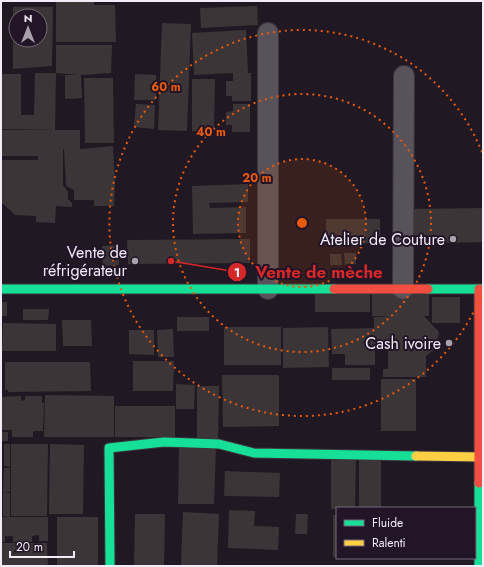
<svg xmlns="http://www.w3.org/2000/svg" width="484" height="567" font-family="Jost,sans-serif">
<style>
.building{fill:#3b3537;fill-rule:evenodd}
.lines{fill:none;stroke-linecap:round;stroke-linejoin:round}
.street-casing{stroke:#3c373e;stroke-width:22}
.fast-casing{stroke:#3c373e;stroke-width:11}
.slow-casing{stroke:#3c373e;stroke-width:11}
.jam-casing{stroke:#3c373e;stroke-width:11}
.street{stroke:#58535a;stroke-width:20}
.fast{stroke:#16e098;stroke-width:9}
.slow{stroke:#ffcf43;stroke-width:9}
.jam{stroke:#f24e42;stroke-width:9}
.ring{fill:none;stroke:#e8590c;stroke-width:2;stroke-dasharray:2 4}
.poi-dot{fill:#a9a2ad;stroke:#211527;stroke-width:1.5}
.labels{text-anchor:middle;stroke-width:4;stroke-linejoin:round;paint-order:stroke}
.poi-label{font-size:16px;fill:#f3ebf7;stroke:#211527;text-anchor:end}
.centre{fill:#e8590c;stroke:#211527;stroke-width:2}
.ring-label{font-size:12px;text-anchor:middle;font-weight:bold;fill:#e8590c;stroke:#211527;stroke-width:4;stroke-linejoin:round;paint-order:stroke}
.leader{fill:none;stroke:#d62828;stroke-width:1.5}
.callout-dot{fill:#d62828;stroke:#211527;stroke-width:1.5}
.mark-label{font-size:12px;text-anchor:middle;font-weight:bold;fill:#fff}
.callout-label{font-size:17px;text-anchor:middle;font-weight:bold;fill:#d62828;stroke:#211527;stroke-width:4;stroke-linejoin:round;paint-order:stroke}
</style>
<rect width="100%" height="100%" fill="#201923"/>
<path class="building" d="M56 1H94V5H115L116 42H56Z
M257 6 258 25 201 28 200 8Z
M13 7H53L52 66 13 69ZM16 16H40V40H16Z
M162 23 191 24 187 131 158 130Z
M246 30 248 73H251V101H232V96H226V81H233V73L194 75 192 33Z
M56 45H112L111 73 81 75 82 98 65 99V75H79L56 73Z
M35 73H56L55 130 1 129V74H21V115H34Z
M135 74 156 75V100H134Z
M84 78H113L114 143H85Z
M192 79H215L214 131H192Z
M136 104 155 105 154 129 134 127Z
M233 104H250V132H232V125H226V112L233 111Z
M1 130H80V149L113 146 115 183 114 206H94V200H74V190L66 186 64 149H63V185L68 192V199L72 203V207L56 206 55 223 36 222V216L15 215 1 202V160H38V156H1Z
M248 184V202L209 203 210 208 246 207V233L193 234 192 186Z
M483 208V242L410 244V209Z
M326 219H380V243L326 244Z
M250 239V263L128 264 127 240Z
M119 245V265L103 266 102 246Z
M344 253H356V264L345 265Z
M330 254H341L342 265H330Z
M370 292V312H315V293Z
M372 293H429V316H424L439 332 436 348 426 356V377H383V369H388V349H375V365H345V354H332L331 329 374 328V317H394L372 316Z
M432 297H460V323H432Z
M1 302H7V316H1Z
M23 309H49L48 320H23Z
M177 317H209V331H177Z
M62 320H91L92 346H63Z
M3 323 56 324V351H2Z
M224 327H281V365H224Z
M328 327 329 367 283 368V328Z
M173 329 174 357H158L157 330Z
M129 330H154V355L129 354Z
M133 361H174L173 391H133Z
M5 362H89L90 363 91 391 8 392V390H5Z
M332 368H370V380H332Z
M222 375H279V426L223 427Z
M381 379H416V431H381Z
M176 384 195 385 194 409H176Z
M197 386H219L218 440H197Z
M45 395 114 396V437H44Z
M21 396V401L25 400V396H42V403H44L43 431H33V437H12V430H1V397Z
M115 406H175V437H115Z
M1 432H8V441H1Z
M4 444H10V467L4 466Z
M11 444H48L47 516H11Z
M50 444 84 445 83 514H49Z
M179 445 216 446 214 504H178Z
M331 456H356L355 508 331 509Z
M359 456H381V508H359Z
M4 468H10V492H3Z
M225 471 280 473 279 497 224 496Z
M3 492 10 493V517L3 516Z
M229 510 255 511 254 526 279 527 278 550 228 548Z
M183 512 219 514 217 566H181Z
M135 514H165L164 566H134Z
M296 514H308L307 534H295Z
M333 515H337V557H333Z
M1 517H48V541H39V535L32 536V542H13V536H5V542H1Z
M57 517H98V566H57Z
M1 543H47L48 566H1Z"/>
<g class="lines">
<g class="street-casing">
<path id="street" d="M268 33V289
M403 289 404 76"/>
</g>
<g class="fast-casing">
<path id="fast" d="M1 289H334
M428 289H483
M479 483V566
M110 566 109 448 164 442 219 444 254 453 416 456"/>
</g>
<g class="slow-casing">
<path id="slow" d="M416 456 483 457"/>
</g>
<g class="jam-casing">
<path id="jam" d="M334 289H428
M479 289V483"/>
</g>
<use href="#street" class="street"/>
<use href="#fast" class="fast"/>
<use href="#slow" class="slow"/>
<use href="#jam" class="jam"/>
</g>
<circle cx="302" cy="223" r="64" fill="#e8590c" fill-opacity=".12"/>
<g class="ring">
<circle cx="302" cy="223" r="64"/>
<circle cx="302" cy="223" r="129"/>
<path d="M483 291A193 193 0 1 1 483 155"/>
</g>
<g class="poi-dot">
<circle cx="453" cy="239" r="4"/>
<circle cx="135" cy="261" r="4"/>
<circle cx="449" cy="343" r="4"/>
</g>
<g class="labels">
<g class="poi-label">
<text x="445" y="245">Atelier de Couture</text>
<text x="127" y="258">Vente de<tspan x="127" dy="18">réfrigérateur</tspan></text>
<text x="441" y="349">Cash ivoire</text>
</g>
</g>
<circle cx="302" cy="223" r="6" class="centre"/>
<g class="ring-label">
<text x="166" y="91">60 m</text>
<text x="211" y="136">40 m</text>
<text x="257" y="182">20 m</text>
</g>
<path class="leader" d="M171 261L237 272"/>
<g class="callout-dot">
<circle cx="171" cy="261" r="4"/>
<circle cx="237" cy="272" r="10"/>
</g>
<g class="mark-label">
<text x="237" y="277">1</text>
</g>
<g class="callout-label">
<text x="319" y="278">Vente de mèche</text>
</g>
<rect width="484" height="567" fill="none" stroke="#f3ebf7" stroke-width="4"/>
<rect x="336" y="507" width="140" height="52" fill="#211527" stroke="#756b7a"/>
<rect x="344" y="520" width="20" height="6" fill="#16e098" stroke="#756b7a"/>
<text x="372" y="527" font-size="12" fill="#f3ebf7">Fluide</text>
<rect x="344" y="540" width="20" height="6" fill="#ffcf43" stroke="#756b7a"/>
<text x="372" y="547" font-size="12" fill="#f3ebf7">Ralenti</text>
<g transform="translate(28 28)"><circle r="19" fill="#211527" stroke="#756b7a"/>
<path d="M0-3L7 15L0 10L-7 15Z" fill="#a9a2ad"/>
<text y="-6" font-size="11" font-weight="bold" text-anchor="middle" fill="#f3ebf7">N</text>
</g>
<path d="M10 551v6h64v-6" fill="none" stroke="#f3ebf7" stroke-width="2"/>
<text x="16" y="551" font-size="12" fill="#f3ebf7" stroke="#211527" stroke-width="3" paint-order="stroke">20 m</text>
</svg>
